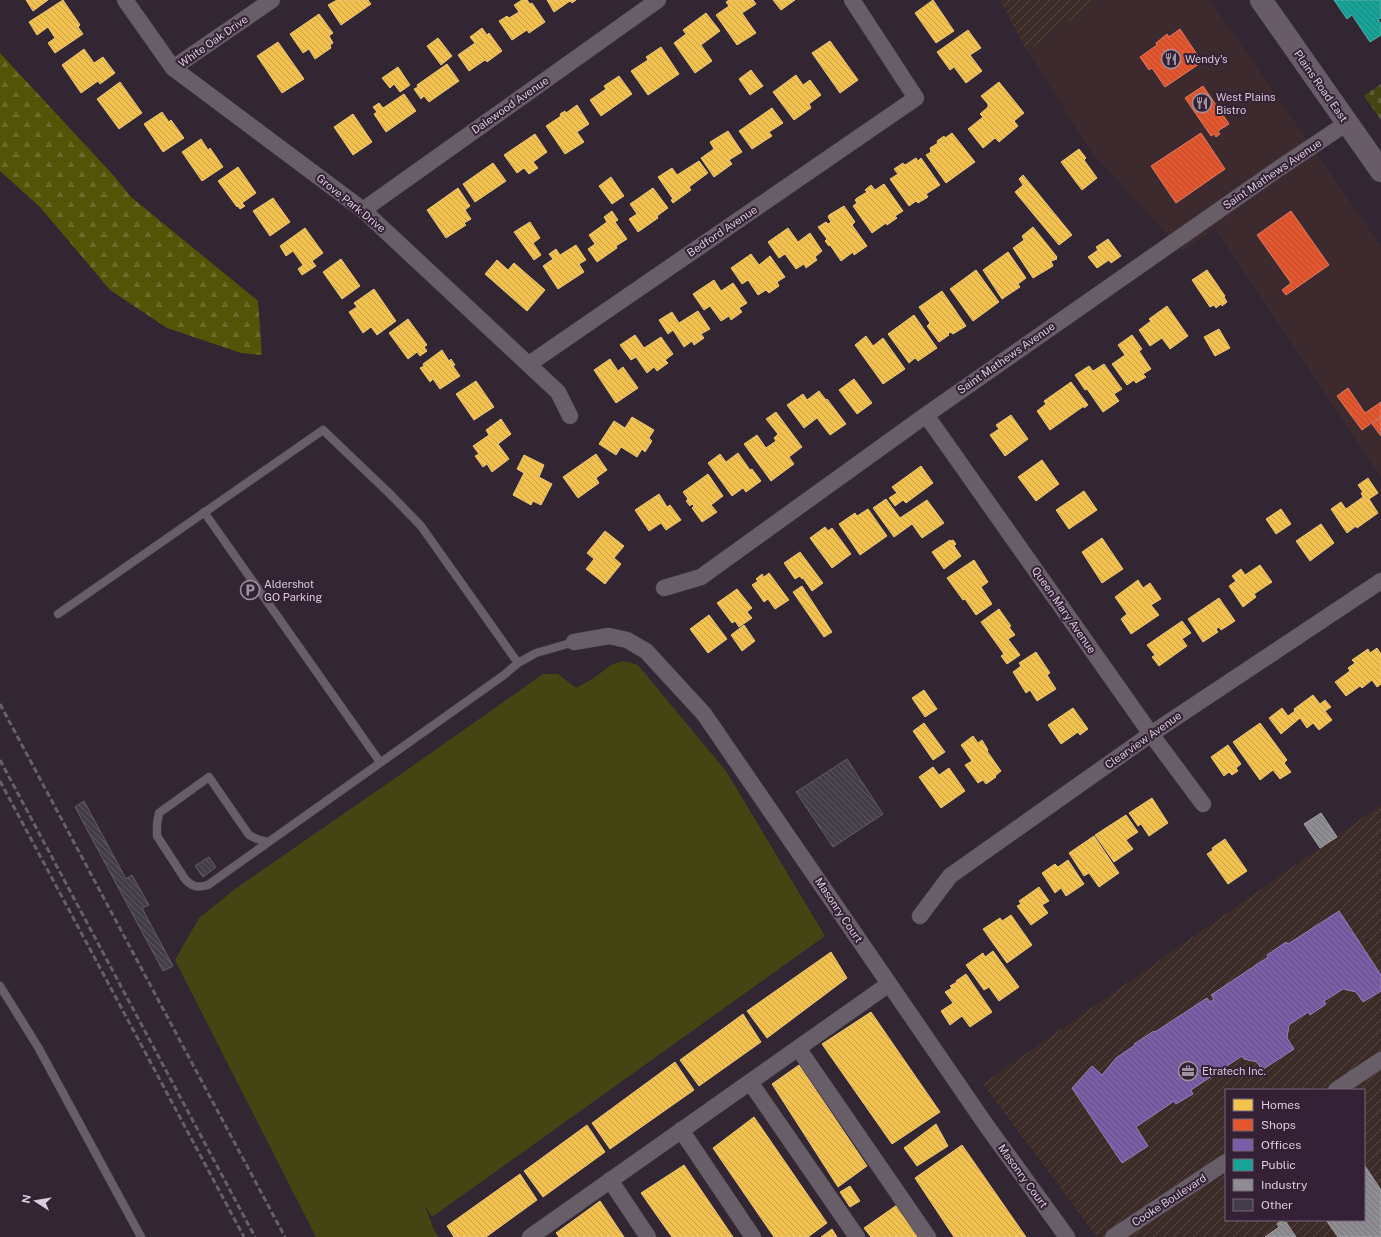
<svg xmlns="http://www.w3.org/2000/svg" width="1381" height="1237" font-family="'Public Sans',sans-serif">
<style>
.commercial{fill:#3d2a2e}
.industrial{fill:url(#industrial-furrows);fill-rule:evenodd}
.forest{fill:url(#forest-firs)}
.cemetery{fill:url(#cemetery-stones)}
.green{fill:#454513}
.homes{fill:url(#homes-back-hatch);stroke:#ebc578}
.shops{fill:url(#shops-back-hatch);stroke:#e17a62}
.offices{fill:url(#offices-back-hatch);stroke:#987fb7}
.public{fill:url(#public-back-hatch);stroke:#52b0ac}
.industry{fill:url(#industry-back-hatch);stroke:#a4a0a8}
.building{fill:url(#building-back-hatch);stroke:#615c67}
.lines{fill:none;stroke-linecap:round;stroke-linejoin:round}
.service-casing{stroke:#4a414b;stroke-width:9}
.minor-casing{stroke:#4a414b;stroke-width:17}
.primary-casing{stroke:#4a414b;stroke-width:23}
.service{stroke:#675e67;stroke-width:8}
.minor{stroke:#675e67;stroke-width:16}
.primary{stroke:#685c68;stroke-width:22}
.rail{stroke:#675e67;stroke-width:3;stroke-dasharray:6 3;stroke-linecap:butt}
.labels{text-anchor:middle;stroke-width:4;stroke-linejoin:round;paint-order:stroke}
.street-label{font-size:11px;fill:#dacddb;stroke:#352136}
.poi-label{font-size:11px;fill:#dacddb;stroke:#352136;text-anchor:start}
</style>
<defs>
<pattern id="industrial-furrows" width="10" height="10" patternUnits="userSpaceOnUse"><rect width="10" height="10" fill="#3c2b27"/><path d="M-1 1l2-2M0 10L10 0M9 11l2-2" fill="none" stroke="#584946"/></pattern>
<pattern id="forest-firs" width="22" height="20" patternUnits="userSpaceOnUse"><rect width="22" height="20" fill="#545407"/><path d="M5 1l3.5 6h-7zM16 11l3.5 6h-7z" fill="#6c6b2b"/></pattern>
<pattern id="cemetery-stones" width="16" height="16" patternUnits="userSpaceOnUse"><rect width="16" height="16" fill="#454513"/><path d="M2 7V4a2 2 0 0 1 4 0v3zM10 15v-3a2 2 0 0 1 4 0v3z" fill="#5f5f35"/></pattern>
<pattern id="homes-back-hatch" width="6" height="6" patternUnits="userSpaceOnUse"><rect width="6" height="6" fill="#f2c14e"/><path d="M-1 5l2 2M0 0l6 6M5-1l2 2" fill="none" stroke="#c6a04b"/></pattern>
<pattern id="shops-back-hatch" width="6" height="6" patternUnits="userSpaceOnUse"><rect width="6" height="6" fill="#e4572e"/><path d="M-1 5l2 2M0 0l6 6M5-1l2 2" fill="none" stroke="#b35034"/></pattern>
<pattern id="offices-back-hatch" width="6" height="6" patternUnits="userSpaceOnUse"><rect width="6" height="6" fill="#7b5ea7"/><path d="M-1 5l2 2M0 0l6 6M5-1l2 2" fill="none" stroke="#61507a"/></pattern>
<pattern id="public-back-hatch" width="6" height="6" patternUnits="userSpaceOnUse"><rect width="6" height="6" fill="#17a398"/><path d="M-1 5l2 2M0 0l6 6M5-1l2 2" fill="none" stroke="#24857e"/></pattern>
<pattern id="industry-back-hatch" width="6" height="6" patternUnits="userSpaceOnUse"><rect width="6" height="6" fill="#8d8d92"/><path d="M-1 5l2 2M0 0l6 6M5-1l2 2" fill="none" stroke="#76757a"/></pattern>
<pattern id="building-back-hatch" width="6" height="6" patternUnits="userSpaceOnUse"><rect width="6" height="6" fill="#423d48"/><path d="M-1 5l2 2M0 0l6 6M5-1l2 2" fill="none" stroke="#5d5862"/></pattern>
</defs>
<rect width="100%" height="100%" fill="#312631"/>
<path class="commercial" d="M1098 0H1210L1381 246V477L1215 229 1183 251 1093 154 1027 51Z"/>
<path class="industrial" d="M1000 0H1098L1027 51Z
M1381 805V1237H1097L983 1084ZM1226 1090H1364V1220H1226Z"/>
<path class="forest" d="M0 53 114 176 131 197 258 301 262 355 241 353 167 328 110 290 40 207 0 171Z"/>
<path class="cemetery" d="M1381 84V120L1364 96Z"/>
<path class="green" d="M623 661 638 665 726 771 825 936 432 1217 425 1206 434 1230 439 1237H316L175 960 199 918 235 889 404 772 543 674H558L576 688 594 678 611 665Z"/>
<path class="homes" d="M26 0H48L33 11Z
M63 0 80 25 78 27 83 34 55 53 48 43 55 38 48 27 37 35 29 22Z
M337 0H368L371 4 341 25 328 5Z
M522 0H527L530 4 532 3 545 22 529 33 527 30 512 40 499 21 507 16 509 18 519 12 514 5Z
M547 0H576L572 3 570 1 554 12Z
M729 0H753L756 4 742 13 756 33 737 45 716 15 729 6 726 2Z
M773 0H795L781 10Z
M933 0 954 31 936 43 915 13Z
M706 13 720 31 701 45 712 61 695 73 674 43 686 34 683 30Z
M319 14 333 33 329 36 333 43 330 45 331 48 315 59 309 49 303 53 290 34Z
M482 28 487 35 489 33 502 51 487 62 485 60 469 71 458 55 475 43 470 37Z
M968 30 981 48 970 55 982 71 966 83 954 67 950 70 937 52Z
M438 38 452 56 441 65 427 46Z
M830 41 858 80 840 93 812 53Z
M278 42 304 79 282 93 257 56Z
M661 47 679 74 648 95 631 71 648 60 646 57Z
M84 49 94 63 103 57 115 73 100 84 98 81 81 93 62 65Z
M447 64 459 81 429 102 424 96 421 99 414 89 418 87 417 85Z
M398 67 410 85 400 92 394 84 390 88 382 78Z
M751 70 763 86 750 95 739 79Z
M796 75 803 85 810 80 821 95 809 104 811 108 794 120 773 92Z
M619 76 632 94 601 116 590 100 606 89 604 86Z
M120 82 142 113 119 129 97 99Z
M999 82 1024 113 1014 121 1018 126 999 142 995 138 983 148 968 129 983 117 980 114 988 107V104L981 96Z
M404 94 416 111 386 132 374 114 377 112 373 107 379 103 383 108Z
M577 105 589 124 577 132 584 142 565 154 546 126 561 116 560 114 565 111 566 113Z
M772 108 783 123 769 132 772 136 752 149 739 131Z
M162 112 169 122 171 120 184 138 163 152 144 124Z
M353 114 372 142 353 155 334 127Z
M728 131 742 152 729 160 732 164 714 177 701 158 714 149 710 142Z
M952 133 975 162 946 183 926 155 931 152 930 148 938 143 937 141 944 136 945 138Z
M535 134 547 152 533 162 538 168 529 174 524 168 517 173 504 155Z
M201 139 208 150 210 148 223 167 202 181 182 152Z
M1079 149 1086 158 1084 160 1097 178 1082 190 1061 162Z
M916 158 918 161 921 158 940 185 926 194 928 197 918 203 916 201 909 206 890 179 898 174 894 169 903 163 905 165Z
M699 161 708 173 689 187 691 190 673 203 671 200 673 199 658 177 672 168 677 175Z
M493 163 506 181 475 202 463 184Z
M238 167 256 193 242 203 245 206 240 209 238 206 237 207 218 181Z
M1023 175 1072 235 1059 245 1015 192 1023 185 1019 179Z
M611 177 624 196 612 204 599 186Z
M884 184 903 211 895 216 897 218 887 225 886 223 872 233 853 206 857 203 855 200 857 198 867 192 865 190 871 185 875 190Z
M458 188 470 206 465 210 471 219 464 223 466 225 446 238 427 210Z
M653 188 668 208 657 216 658 218 638 232 629 219 637 214 630 204Z
M273 198 290 222 270 236 253 211Z
M844 206 855 222 852 225 867 246 854 255 853 252 841 261 830 245 829 246 825 241 827 239 818 227 826 222 828 224 831 222 828 217 829 215Z
M612 211 618 220 615 222 627 239 616 246 617 248 597 262 588 249 595 244 589 235 607 222 604 217Z
M530 222 540 238 533 243 541 255 534 260 514 232Z
M1033 227 1057 257 1056 258 1057 259 1051 261 1053 266 1033 278 1013 248 1024 240 1022 236Z
M305 228 323 253 312 261 316 266 302 275 298 269 303 265 293 251 286 256 280 246Z
M788 228 798 242 810 233 822 251 815 257 817 260 806 268 804 264 796 269 785 254 779 258 768 242Z
M1108 239 1121 256 1111 263 1109 260 1097 268 1088 257 1098 250 1096 247Z
M576 245 586 260 579 264 584 272 558 289 543 266 553 259 549 254 556 249 560 255Z
M1008 252 1026 278 1018 284 1020 287 1002 299 983 270Z
M751 254 759 265 770 256 785 277 777 282 779 286 769 293 766 290 758 295 748 280 742 284 731 268Z
M341 259 360 286 342 299 323 272Z
M497 260 508 270 514 263 545 290 527 311 485 274Z
M976 270 999 302 973 321 950 289Z
M1207 270 1225 296 1224 297 1227 302 1222 306 1221 304 1216 308 1214 305 1210 307 1192 280Z
M714 280 721 291 733 283 747 303 739 308 742 312 731 320 729 316 721 321 710 306 704 310 693 294Z
M374 289 396 321 377 335 371 327 363 333 349 312 357 307 354 303Z
M942 291 966 326 953 334 950 332 948 334 949 335 939 342 927 326 930 323 919 307Z
M1167 306 1188 336 1170 349 1162 338 1150 346 1139 330 1151 321 1149 319Z
M698 311 710 329 701 334 704 338 694 345 692 341 684 347 673 330 668 334 659 320 672 312 679 323Z
M914 315 937 348 918 361 915 358 909 363 888 334Z
M408 319 427 345 424 347 427 351 420 356 417 352 408 359 389 333Z
M1219 329 1230 348 1215 356 1204 337Z
M635 335 644 348 661 337 673 354 665 360 668 363 657 371 654 367 647 373 636 357 631 360 620 345Z
M1132 335 1142 349 1139 351 1151 369 1143 374 1146 377 1136 383 1134 380 1127 385 1112 364 1125 355 1118 345Z
M866 336 873 346 883 338 905 369 883 384 855 345Z
M442 350 449 361 451 359 455 365 453 366 460 376 440 389 433 379 430 382 420 368 424 366 423 364Z
M610 359 618 371 623 367 638 388 616 403 594 370Z
M1104 364 1122 389 1114 394 1119 401 1103 412 1087 389 1085 390 1075 375 1089 366 1093 371Z
M854 379 872 403 857 414 839 390Z
M476 381 494 407 474 420 456 394Z
M1071 382 1088 405 1084 408V406L1050 430 1037 411 1046 404 1044 401Z
M819 391 826 400 827 399 846 424 830 435 817 418 804 428 787 405 803 394 807 400Z
M776 412 802 447 789 457 794 464 771 481 744 444 757 435 766 448 776 441 774 438 778 434 766 419Z
M1011 415 1028 439 1005 456 990 435 999 429 996 425Z
M632 417 654 430 649 438 652 441 645 452 642 449 637 457 621 447 616 455 599 444 614 421 625 428Z
M501 419 511 434 498 444 509 459 492 472 487 464 483 467 475 456 479 454 473 446 489 435 486 430Z
M738 453 750 470 752 469 761 481 746 492 743 488 732 496 708 463 720 454 726 462Z
M596 454 607 470 596 478 599 483 578 498 563 477Z
M524 455 544 465 539 477 552 484 541 505 533 501 531 505 513 495 524 473 517 469Z
M1042 460 1059 484 1036 501 1018 477Z
M921 466 933 483 906 503 903 500 895 506 889 498 897 493 892 487Z
M708 474 723 496 711 505 717 512 702 522 692 508 694 506 692 504 690 506 686 501 688 499 683 492Z
M1368 478 1378 493 1369 499 1378 513 1357 528 1356 526 1347 533 1331 509 1341 502 1346 509 1363 497 1361 493 1363 492 1358 485Z
M1084 491 1097 510 1069 529 1056 510Z
M659 494 667 507 670 505 681 520 666 530 661 523 649 531 635 510Z
M886 499 900 518 927 500 944 523 922 538 912 524 894 537 873 508Z
M868 509 887 536 860 555 839 524 855 513 857 516Z
M1281 509 1291 524 1276 534 1266 519Z
M1321 524 1334 543 1310 561 1296 541Z
M825 527 828 531 832 528 851 554 832 568 810 538Z
M605 531 624 546 614 558 621 564 605 584 586 569 594 559 587 553Z
M1102 538 1123 569 1102 583 1082 552Z
M950 540 951 541 953 540 956 544 954 546 961 556 944 569 932 552Z
M800 552 823 583 812 591 803 578 802 579 800 576 795 579 784 563Z
M974 560 988 582 981 587 992 604 976 615 965 599 963 600 947 578Z
M1260 565 1272 582 1254 594 1256 597 1243 607 1229 586 1236 581 1232 576 1241 569 1245 575Z
M769 573 789 600 775 609 768 599 764 602 752 585 758 581 756 579 762 574 764 577Z
M1138 580 1143 588 1150 583 1161 599 1151 605 1159 615 1131 634 1121 619 1127 614 1115 597Z
M802 586 832 632 824 637 793 592Z
M737 589 752 608 747 612 752 618 739 627 735 621 732 623 717 603Z
M1219 598 1235 621 1221 630 1219 627 1216 629 1218 632 1203 642 1188 619Z
M999 609 1011 626 1009 627 1015 635 1008 639 1020 655 1007 664 1001 656 1004 654 981 622Z
M709 615 727 639 708 653 690 629Z
M1182 621 1191 633 1182 639 1187 646 1159 666 1152 657 1155 655 1147 645Z
M744 625 755 641 742 651 731 635Z
M1377 648 1381 654V684L1377 687 1372 680 1362 688 1360 686 1346 696 1335 682 1350 671 1348 668 1355 663 1352 660 1368 649 1370 653Z
M1036 652 1050 673 1047 675 1056 689 1037 701 1030 690 1026 693 1013 672 1021 666 1019 663Z
M924 690 937 709 925 717 912 698Z
M1313 695 1320 704 1325 700 1331 707 1325 711 1332 720 1319 730 1313 723 1307 728 1300 718 1281 734 1269 718 1282 708 1288 716 1295 711 1294 709Z
M1073 708 1088 729 1080 735 1078 732 1061 744 1048 725Z
M924 723 945 752 933 760 913 731Z
M1260 723 1287 760 1284 763 1291 772 1280 779 1273 770 1260 780 1233 742Z
M973 736 978 743 982 740 988 750 987 751 1001 771 995 776 996 777 986 784 983 780 978 783 965 765 972 761 961 745Z
M1228 745 1241 764 1236 768 1238 771 1232 775 1229 772 1224 776 1211 757Z
M933 767 939 775 949 768 965 791 941 808 919 777Z
M1152 798 1168 823 1149 836 1141 824 1138 826 1129 813Z
M1126 815 1138 832 1126 840 1133 849 1114 862 1095 835Z
M1094 836 1119 873 1099 887 1089 873 1084 876 1069 853Z
M1225 839 1247 871 1228 884 1207 854 1213 850 1212 848Z
M1068 860 1084 884 1066 896 1061 888 1055 893 1042 873 1055 864 1058 867Z
M1039 887 1049 901 1042 905 1048 913 1031 925 1017 906 1021 904 1019 901Z
M1011 915 1032 945 1007 963 983 929 1000 918 1002 921Z
M993 951 1019 987 999 1001 989 987 984 990 966 965 983 953 985 957Z
M831 952 847 978 767 1038 747 1011Z
M966 974 992 1012 970 1027 962 1016 950 1025 941 1011 953 1003 945 992 952 988 950 986 957 982 956 981Z
M871 1012 940 1112 892 1144 822 1044Z
M743 1014 761 1042 699 1086 680 1060Z
M675 1062 694 1090 610 1149 592 1123Z
M799 1065 867 1166 838 1187 772 1084Z
M754 1117 827 1223 808 1237H774L713 1148Z
M936 1124 948 1146 917 1166 904 1148Z
M587 1125 605 1152 543 1197 524 1171Z
M962 1145 1026 1237H954L915 1178Z
M684 1165 733 1237H672L641 1193Z
M520 1174 537 1200 486 1237H454L447 1226Z
M850 1186 860 1201 850 1207 840 1192Z
M600 1201 624 1237H559L556 1233Z
M897 1205 919 1237H871L864 1228Z
M832 1229 837 1237H821Z"/>
<path class="shops" d="M1180 29 1202 62 1165 87 1152 68 1149 70 1140 57 1157 45 1156 43 1167 34 1169 37Z
M1203 86 1229 124 1218 131 1220 134 1216 137 1214 134 1211 136 1185 98Z
M1201 133 1225 169 1176 203 1151 166Z
M1291 211 1329 265 1286 295 1282 290 1291 283 1257 235Z
M1348 388 1365 413 1381 402V416L1362 430 1337 396Z
M1381 417V436L1372 424Z"/>
<path class="offices" d="M1339 911 1381 975V991L1363 1002 1356 992 1343 989 1324 1001 1326 1004 1310 1015 1308 1012 1289 1025 1287 1038 1294 1049 1262 1070 1257 1062 1244 1059 1242 1056 1191 1090 1193 1094 1176 1104 1174 1101 1136 1127 1148 1146 1122 1163 1072 1088 1092 1066 1102 1075 1116 1058 1135 1045 1134 1044 1154 1031 1155 1032 1207 998 1210 1002 1214 999 1211 995 1268 957 1267 955 1286 942 1288 944Z"/>
<path class="public" d="M1334 0H1381V18L1378 19 1381 24V35L1370 42 1352 15 1347 19Z"/>
<path class="industry" d="M1321 813 1337 837 1320 848 1304 824Z
M1365 1166 1381 1190V1237H1338L1326 1220H1364V1167Z
M1282 1220 1285 1223 1286 1222 1296 1237H1265L1279 1227 1277 1224Z"/>
<path class="building" d="M847 759 883 814 833 847 796 792Z
M84 801 126 879 132 875 149 905 142 908 173 966 163 971 75 807Z
M209 857 216 867 203 877 195 866Z"/>
<g class="lines">
<g class="service-casing">
<path id="service" d="M204 512 380 762
M58 614 323 430 390 494 421 526 518 663
M268 842 257 839 249 835 209 777 159 813 157 824V836L185 879C192 887 198 888 208 885 307 815 405 745 504 675L518 663 536 653 574 642
M0 986 38 1047 141 1237"/>
</g>
<g class="minor-casing">
<path id="minor" d="M125 0 173 68 363 210 558 392 570 416
M173 68 272 0
M363 210 658 0
M529 364 916 98 852 0
M926 415 1151 734 1203 804
M664 588 701 577 926 415 1278 169 1347 123
M574 642 609 636 627 640 646 651 704 714 986 1125 1067 1237
M920 916 950 876 1151 734 1381 581
M798 1048 928 1237
M750 1082 857 1237
M1336 1090 1381 1060
M681 1130 753 1237
M610 1180 648 1237
M530 1237 889 984
M1113 1237 1226 1162"/>
</g>
<g class="primary-casing">
<path id="primary" d="M1261 0 1381 171"/>
</g>
<use href="#service" class="service"/>
<use href="#minor" class="minor"/>
<use href="#primary" class="primary"/>
<path class="rail" d="M0 704 285 1237
M0 760 255 1237
M0 781 244 1237"/>
</g>
<defs>
<g id="restaurant-ring" transform="scale(1)"><circle r="9.5" fill="#352136" stroke="#9f93a0" stroke-width="1.5"/><path d="M-5-6h1v4h1v-4h1v4h1v-4h1v5L-1.5 .5V6h-2V.5L-5-1ZM5-6V6H3V1.5H1.5Q1.5-4 5-6Z" fill="#9f93a0"/></g>
<g id="parking-ring" transform="scale(1)"><circle r="9.5" fill="#352136" stroke="#9f93a0" stroke-width="1.5"/><path d="M-3.5-5.5H1a3.5 3.5 0 0 1 0 7H-1V5.5H-3.5ZM-1-3.4V-.6H.8a1.4 1.4 0 0 0 0-2.8Z" fill="#9f93a0"/></g>
<g id="office-ring" transform="scale(1)"><circle r="9.5" fill="#352136" stroke="#9f93a0" stroke-width="1.5"/><path d="M-6-3h4V-5.5h4V-3h4V5H-6ZM-1-4.5V-3h2v-1.5ZM-6 0V1H6V0Z" fill="#9f93a0"/></g>
</defs>
<g fill-rule="evenodd">
<use href="#restaurant-ring" x="1171" y="59"/>
<use href="#restaurant-ring" x="1202" y="103"/>
<use href="#parking-ring" x="250" y="590"/>
<use href="#office-ring" x="1188" y="1071"/>
</g>
<g class="labels">
<g class="street-label">
<text transform="translate(213 41) rotate(-35)" y="4">White Oak Drive</text>
<text transform="translate(1321 86) rotate(55)" y="4">Plains Road East</text>
<text transform="translate(510 105) rotate(-35)" y="4">Dalewood Avenue</text>
<text transform="translate(1272 174) rotate(-34)" y="4">Saint Mathews Avenue</text>
<text transform="translate(351 203) rotate(39)" y="4">Grove Park Drive</text>
<text transform="translate(722 231) rotate(-34)" y="4">Bedford Avenue</text>
<text transform="translate(1006 358) rotate(-35)" y="4">Saint Mathews Avenue</text>
<text transform="translate(1064 610) rotate(55)" y="4">Queen Mary Avenue</text>
<text transform="translate(1143 740) rotate(-35)" y="4">Clearview Avenue</text>
<text transform="translate(839 910) rotate(56)" y="4">Masonry Court</text>
<text transform="translate(1023 1176) rotate(54)" y="4">Masonry Court</text>
<text transform="translate(1169 1200) rotate(-33)" y="4">Cooke Boulevard</text>
</g>
<g class="poi-label">
<text x="1185" y="63">Wendy's</text>
<text x="1216" y="101">West Plains<tspan x="1216" dy="13">Bistro</tspan></text>
<text x="264" y="588">Aldershot<tspan x="264" dy="13">GO Parking</tspan></text>
<text x="1202" y="1075">Etratech Inc.</text>
</g>
</g>
<rect x="1225" y="1089" width="140" height="132" fill="#352136" stroke="#776678"/>
<rect x="1233" y="1099" width="20" height="12" fill="#f2c14e" stroke="#776678"/>
<text x="1261" y="1109" font-size="12" fill="#dacddb">Homes</text>
<rect x="1233" y="1119" width="20" height="12" fill="#e4572e" stroke="#776678"/>
<text x="1261" y="1129" font-size="12" fill="#dacddb">Shops</text>
<rect x="1233" y="1139" width="20" height="12" fill="#7b5ea7" stroke="#776678"/>
<text x="1261" y="1149" font-size="12" fill="#dacddb">Offices</text>
<rect x="1233" y="1159" width="20" height="12" fill="#17a398" stroke="#776678"/>
<text x="1261" y="1169" font-size="12" fill="#dacddb">Public</text>
<rect x="1233" y="1179" width="20" height="12" fill="#8d8d92" stroke="#776678"/>
<text x="1261" y="1189" font-size="12" fill="#dacddb">Industry</text>
<rect x="1233" y="1199" width="20" height="12" fill="#423d48" stroke="#776678"/>
<text x="1261" y="1209" font-size="12" fill="#dacddb">Other</text>
<g transform="translate(36 1201) rotate(282)" stroke="#352136" stroke-width="3" paint-order="stroke">
<path d="M0-3L7 15L0 10L-7 15Z" fill="#dacddb"/>
<text y="-6" font-size="11" font-weight="bold" text-anchor="middle" fill="#dacddb">N</text>
</g>
</svg>
